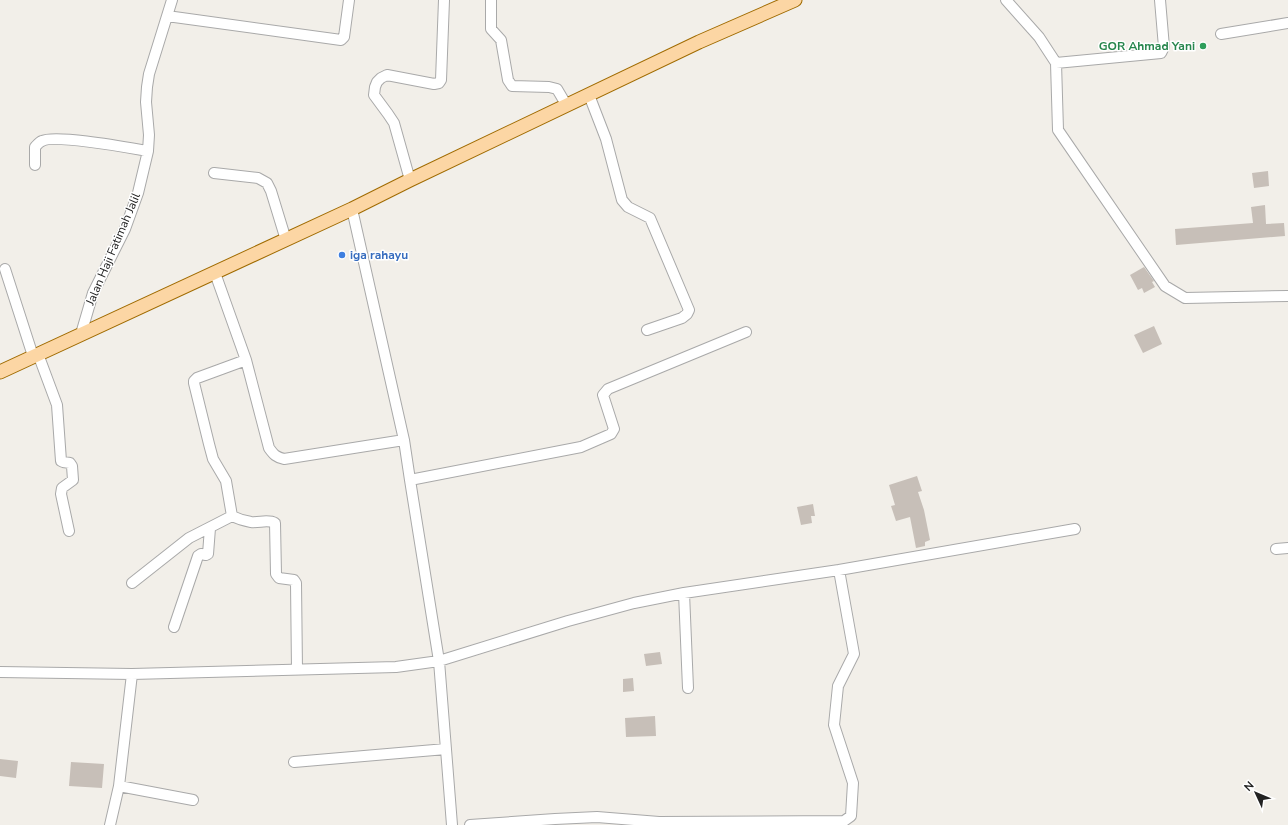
<svg xmlns="http://www.w3.org/2000/svg" width="1288" height="825" font-family="'Nunito Sans',sans-serif">
<style>
.building{fill:#c7bfb8}
.lines{fill:none;stroke-linecap:round;stroke-linejoin:round}
.minor-casing{stroke:#a9a9a9;stroke-width:12}
.major-casing{stroke:#a06b00;stroke-width:15}
.minor{stroke:#fff;stroke-width:10}
.major{stroke:#fcd6a4;stroke-width:13}
.leisure-dot{fill:#2e9e5b;stroke:#fff;stroke-width:1.5}
.shop-dot{fill:#3f7fe0;stroke:#fff;stroke-width:1.5}
.labels{text-anchor:middle;stroke-width:3;stroke-linejoin:round;paint-order:stroke}
.leisure-label{font-size:12px;font-weight:bold;fill:#27864d;stroke:#fff;text-anchor:end}
.street-label{font-size:12px;fill:#222;stroke:#fff}
.shop-label{font-size:12px;font-weight:bold;fill:#366cbe;stroke:#fff;text-anchor:start}
</style>
<rect width="100%" height="100%" fill="#f2efe9"/>
<path class="building" d="M1268 171 1269 186 1254 188 1252 173Z
M1265 205 1266 224 1284 223 1285 236 1176 245 1175 229 1253 223 1251 207Z
M1144 267 1154 281 1152 282 1155 287 1144 293 1142 288 1138 290 1130 275Z
M1154 326 1162 344 1143 353 1134 335Z
M917 476 922 491 918 492 924 510 930 540 925 542V546L916 548 910 517 896 521 891 506 895 505 889 485Z
M813 504 815 516H811L812 523 801 525 797 507Z
M660 652 662 664 646 666 644 654Z
M633 678 634 691 623 692V679Z
M655 716 656 736 626 737 625 718Z
M0 759 18 761 16 778 0 776Z
M71 762 104 764 102 788 69 786Z"/>
<g class="lines">
<g class="minor-casing">
<path id="minor" d="M491 0V29L501 40 508 80 512 86 549 87 557 89 567 106
M1006 0 1039 37 1056 63 1058 130 1165 286 1185 298 1288 296
M167 16 341 40 344 37 349 0
M1221 34 1288 23
M1056 63 1161 53 1164 47 1160 0
M589 95 606 139 622 200 628 207 650 218 689 310 687 314 682 318 647 330
M35 165V147C37 145 39 142 42 141 55 134 130 148 148 151
M214 173 258 178 267 183 271 191 286 240
M410 180 394 123 388 114 374 95 375 87 377 82 381 78 387 75 434 84 439 83 441 80 444 0
M352 209 404 440 410 480 439 661 452 825
M5 269 33 356
M215 273 246 360 269 448C274 455 276 457 284 459L404 440
M81 334 93 293 125 229 138 193 148 151 149 135 146 102 147 87 149 74 172 0
M38 354 57 405 61 461 63 462 70 463 72 466 73 480 62 488 61 494 69 531
M246 360 197 378 194 381V383L209 444 213 459 226 481 232 516C238 519 245 521 251 522 259 523 268 519 275 523L276 574 279 578 294 580 296 583 297 670
M410 480 581 447 611 434 614 429 603 395 608 389 746 332
M1276 549 1288 548
M132 583 189 538 232 516
M684 593 688 688
M174 627 198 556 201 554 206 555 208 554 210 528
M0 672 132 674 396 667 439 661 568 621 634 603 684 593 839 570 1075 529
M294 762 446 749
M119 786 193 800
M110 825 119 786 132 674
M470 825 555 819 597 817 659 822 844 821 851 816 853 783 834 725 838 686 854 654 839 570"/>
</g>
<g class="major-casing">
<path id="major" d="M0 372 352 209 410 180 699 42 795 0"/>
</g>
<use href="#minor" class="minor"/>
<use href="#major" class="major"/>
</g>
<circle class="leisure-dot" cx="1203" cy="46" r="4"/>
<circle class="shop-dot" cx="342" cy="255" r="4"/>
<g class="labels">
<g class="leisure-label">
<text x="1195" y="50">GOR Ahmad Yani</text>
</g>
<g class="street-label">
<text transform="translate(113 249) rotate(-67)" y="4">Jalan Haji Fatimah Jalil</text>
</g>
<g class="shop-label">
<text x="350" y="259">iga rahayu</text>
</g>
</g>
<g transform="translate(1256 793) rotate(314)" stroke="#ffffff" stroke-width="3" paint-order="stroke">
<path d="M0-3L7 15L0 10L-7 15Z" fill="#222222"/>
<text y="-6" font-size="11" font-weight="bold" text-anchor="middle" fill="#222222">N</text>
</g>
</svg>
